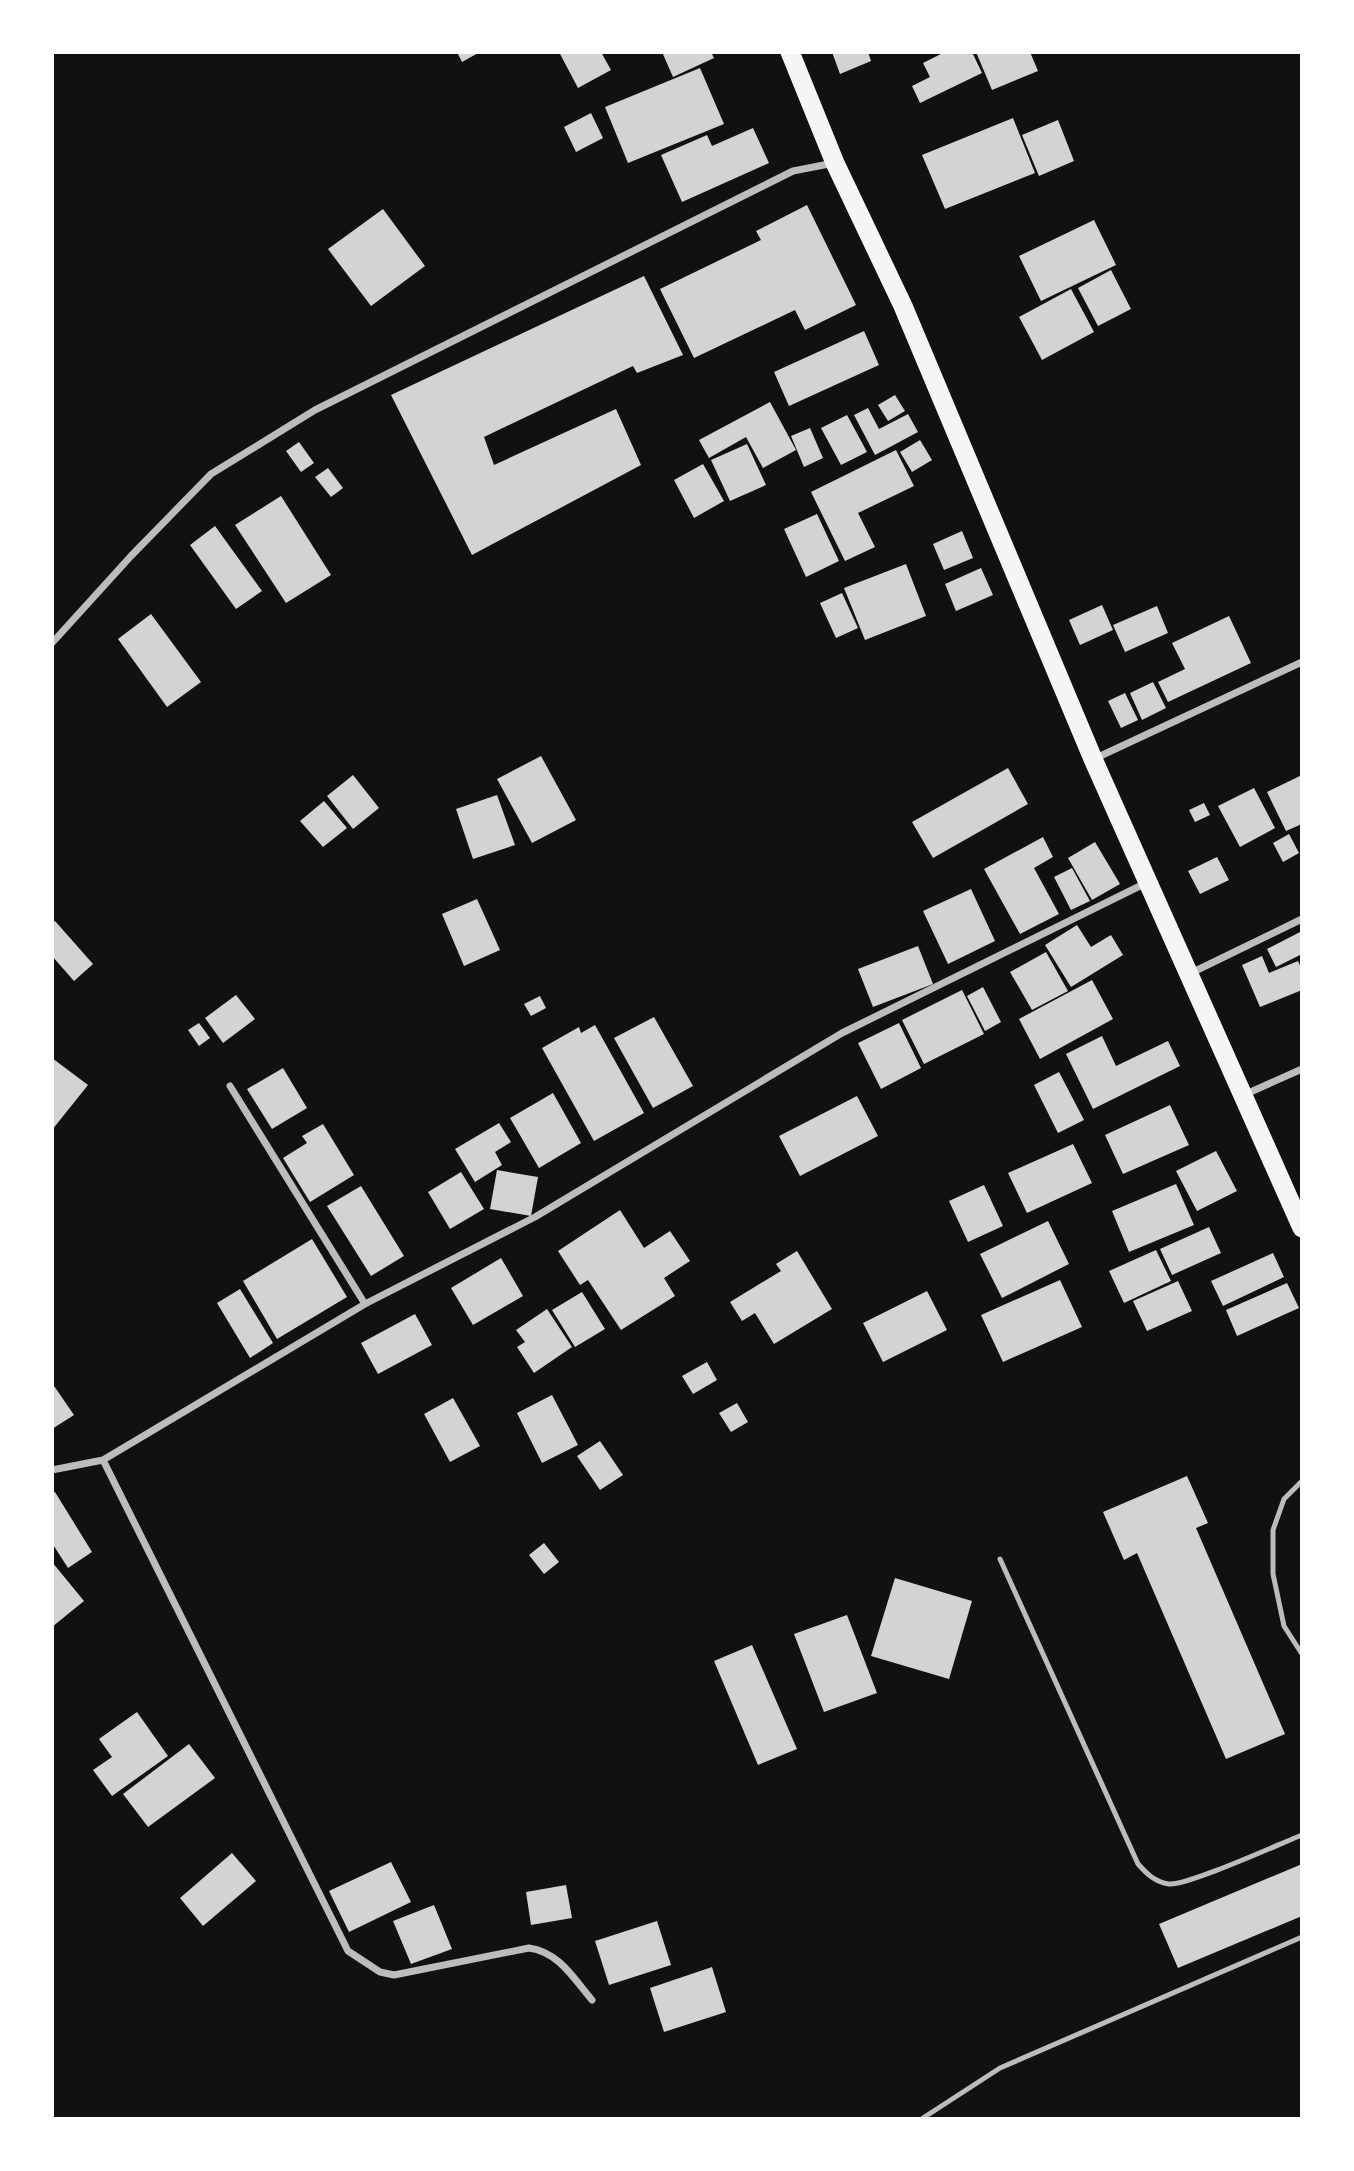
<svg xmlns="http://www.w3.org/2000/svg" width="1354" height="2171" font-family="'Sofia Sans Condensed',sans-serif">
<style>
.building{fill:#d3d3d3}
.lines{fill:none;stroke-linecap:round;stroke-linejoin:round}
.service{stroke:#bcbcbc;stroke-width:5}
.minor{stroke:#bcbcbc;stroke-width:7}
.trunk{stroke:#f5f5f5;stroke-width:19}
</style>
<rect width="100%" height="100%" fill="#111"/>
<path class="building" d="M457 52H480L462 62Z
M559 52H601L611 70 578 88Z
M662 52H711L714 58 673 77Z
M832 52H868L871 61 840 74Z
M945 52H972L982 73 920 103 912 86 930 77 923 63Z
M976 52H1030L1038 71 992 90Z
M700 68 724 124 628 163 605 107Z
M591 113 603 138 576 152 564 127Z
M1013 118 1035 173 945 209 922 155Z
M1058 120 1074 161 1039 176 1022 135Z
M753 128 769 163 682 202 661 155 707 135 712 146Z
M807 205 856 305 805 330 795 310 694 358 660 289 761 240 756 231Z
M383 209 425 266 371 306 328 249Z
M1094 220 1116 265 1041 301 1019 256Z
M1111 270 1131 309 1098 326 1078 288Z
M644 276 683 355 637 373 633 366 484 437 494 465 616 409 641 465 472 555 391 395Z
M1071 289 1094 332 1042 360 1019 317Z
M864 331 879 365 789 406 774 372Z
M895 395 905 411 888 421 878 405Z
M770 402 796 450 763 468 746 437 709 458 699 440Z
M868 408 879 429 908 414 918 432 875 455 854 415Z
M847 415 867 452 841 465 821 428Z
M810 428 823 458 804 467 791 436Z
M920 440 932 460 912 472 900 452Z
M299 442 314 463 301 472 286 451Z
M747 444 766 485 730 501 711 460Z
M896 450 914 486 858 513 875 547 845 561 811 492Z
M703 464 724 501 694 518 674 480Z
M328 468 343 488 331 497 315 477Z
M281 496 331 575 286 603 235 525Z
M817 514 839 561 806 577 784 529Z
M215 526 262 591 236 609 190 545Z
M962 531 973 558 944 570 933 544Z
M906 564 926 616 865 640 844 588Z
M981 568 993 595 956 611 945 584Z
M842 593 858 628 836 638 820 603Z
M1102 605 1113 630 1080 645 1069 620Z
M1157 606 1168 633 1125 652 1113 625Z
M151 614 201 682 167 707 118 639Z
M1229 616 1251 663 1168 702 1158 682 1185 669 1172 643Z
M1153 682 1166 708 1142 720 1130 693Z
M1125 693 1138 720 1121 728 1108 701Z
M541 756 576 820 532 843 497 779Z
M1008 768 1028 804 933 858 912 822Z
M353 775 379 808 353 829 327 796Z
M1302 775V824L1286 831 1267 792Z
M1254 788 1275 828 1240 847 1218 806Z
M497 795 515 845 473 859 456 809Z
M324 801 347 828 323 847 300 821Z
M1204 803 1210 815 1195 822 1189 810Z
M1289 834 1299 853 1283 862 1273 843Z
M1043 837 1053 857 1034 868 1059 914 1020 934 984 869Z
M1095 842 1120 884 1092 900 1068 858Z
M1217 857 1229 880 1200 894 1188 871Z
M1072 868 1090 901 1071 910 1054 877Z
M971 889 995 941 948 964 923 911Z
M477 899 500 950 464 966 442 914Z
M55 921 93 964 74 981 52 956V923Z
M1077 925 1091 947 1111 935 1123 955 1071 987 1045 945Z
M1302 931V954L1276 967 1267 949Z
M918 946 933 984 873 1007 858 969Z
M1046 952 1068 991 1032 1010 1010 972Z
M1262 956 1269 973 1298 961 1302 970V990L1260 1007 1242 965Z
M1092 980 1113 1019 1040 1059 1019 1019Z
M983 987 1001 1022 985 1031 967 996Z
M962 990 984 1034 924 1064 902 1020Z
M236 995 255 1019 223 1043 205 1018Z
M540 996 546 1008 531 1016 524 1004Z
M654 1017 693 1086 653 1108 614 1038Z
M199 1023 210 1038 199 1046 188 1030Z
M899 1023 921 1068 881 1089 858 1043Z
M595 1025 644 1113 594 1141 542 1048 579 1027 581 1033Z
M1102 1036 1116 1066 1168 1041 1180 1066 1093 1109 1066 1054Z
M52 1058 88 1085 52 1130Z
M283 1068 307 1108 272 1129 247 1089Z
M1059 1072 1084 1120 1058 1133 1034 1085Z
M553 1093 581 1143 539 1168 510 1118Z
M857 1096 878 1136 800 1176 779 1136Z
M1170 1105 1189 1145 1123 1174 1105 1135Z
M499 1123 511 1142 495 1152 502 1165 475 1182 455 1149Z
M323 1124 354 1175 310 1202 283 1158 307 1143 302 1136Z
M1073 1144 1092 1183 1027 1213 1008 1173Z
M1216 1151 1237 1191 1197 1211 1176 1171Z
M497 1170 538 1177 531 1216 490 1209Z
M461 1172 484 1209 450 1229 428 1192Z
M1176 1184 1194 1225 1129 1252 1112 1211Z
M984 1185 1003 1226 968 1242 949 1201Z
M361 1186 404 1256 371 1276 327 1206Z
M620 1210 644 1248 670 1231 690 1261 664 1278 675 1296 621 1330 588 1280 580 1285 558 1251Z
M1048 1221 1069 1264 1002 1298 980 1254Z
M1209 1227 1221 1253 1172 1275 1160 1249Z
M312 1239 347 1297 277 1339 243 1281Z
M1156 1250 1171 1281 1124 1303 1109 1271Z
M797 1251 832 1309 774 1344 755 1313 742 1321 730 1302 781 1271 776 1264Z
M1273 1253 1284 1277 1223 1306 1211 1281Z
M501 1258 523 1296 473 1325 451 1288Z
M1060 1280 1082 1327 1003 1362 981 1315Z
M1178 1281 1192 1311 1147 1331 1133 1301Z
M1287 1283 1299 1308 1237 1336 1226 1310Z
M240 1289 273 1343 250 1358 217 1303Z
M927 1291 947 1330 883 1362 863 1323Z
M582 1292 605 1329 575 1347 552 1310Z
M547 1309 572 1347 534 1373 517 1347 525 1342 516 1330Z
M415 1314 432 1345 378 1374 361 1343Z
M707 1362 717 1380 693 1394 682 1376Z
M52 1383 74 1415 52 1429Z
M552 1395 578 1445 542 1463 517 1413Z
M453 1398 480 1446 450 1462 424 1414Z
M737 1403 748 1422 731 1432 719 1413Z
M600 1441 623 1475 600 1490 577 1456Z
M1187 1476 1208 1523 1196 1528 1285 1734 1226 1759 1137 1553 1124 1560 1103 1512Z
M55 1492 92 1552 68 1568 52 1543V1493Z
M544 1543 559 1562 544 1574 529 1555Z
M52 1562 84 1601 52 1627Z
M895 1578 972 1601 949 1679 871 1656Z
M847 1615 877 1693 824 1712 794 1634Z
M752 1645 797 1749 758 1765 714 1661Z
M137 1712 168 1756 112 1796 93 1770 112 1757 99 1739Z
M189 1744 215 1778 148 1827 123 1794Z
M232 1853 256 1881 203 1926 180 1898Z
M391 1862 411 1902 349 1932 329 1891Z
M1302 1864V1916L1178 1968 1159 1924Z
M566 1885 572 1918 531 1925 526 1892Z
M434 1905 452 1949 411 1964 393 1921Z
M657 1921 671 1965 609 1985 595 1941Z
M712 1967 726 2012 664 2032 650 1988Z"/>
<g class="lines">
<path class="service" d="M1302 1481 1284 1499 1273 1530V1574L1284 1626 1302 1654
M1000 1559 1138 1864C1147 1874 1155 1882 1169 1884 1187 1886 1279 1844 1302 1835
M923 2118 1000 2068 1302 1937"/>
<path class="minor" d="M52 643 131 556 211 474 315 410 793 171 834 163
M1096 758 1302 662
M1189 974 1302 919
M230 1086 365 1304
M1246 1094 1302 1069
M103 1460 348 1951 380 1972 394 1975 529 1948C559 1952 574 1979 592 2000
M52 1470 103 1460 365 1304 535 1217 842 1033 1148 882"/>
<path class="trunk" d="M790 52 835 163 903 306 1093 759 1302 1228"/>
</g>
<rect width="1354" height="2171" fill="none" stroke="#ffffff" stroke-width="108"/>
</svg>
